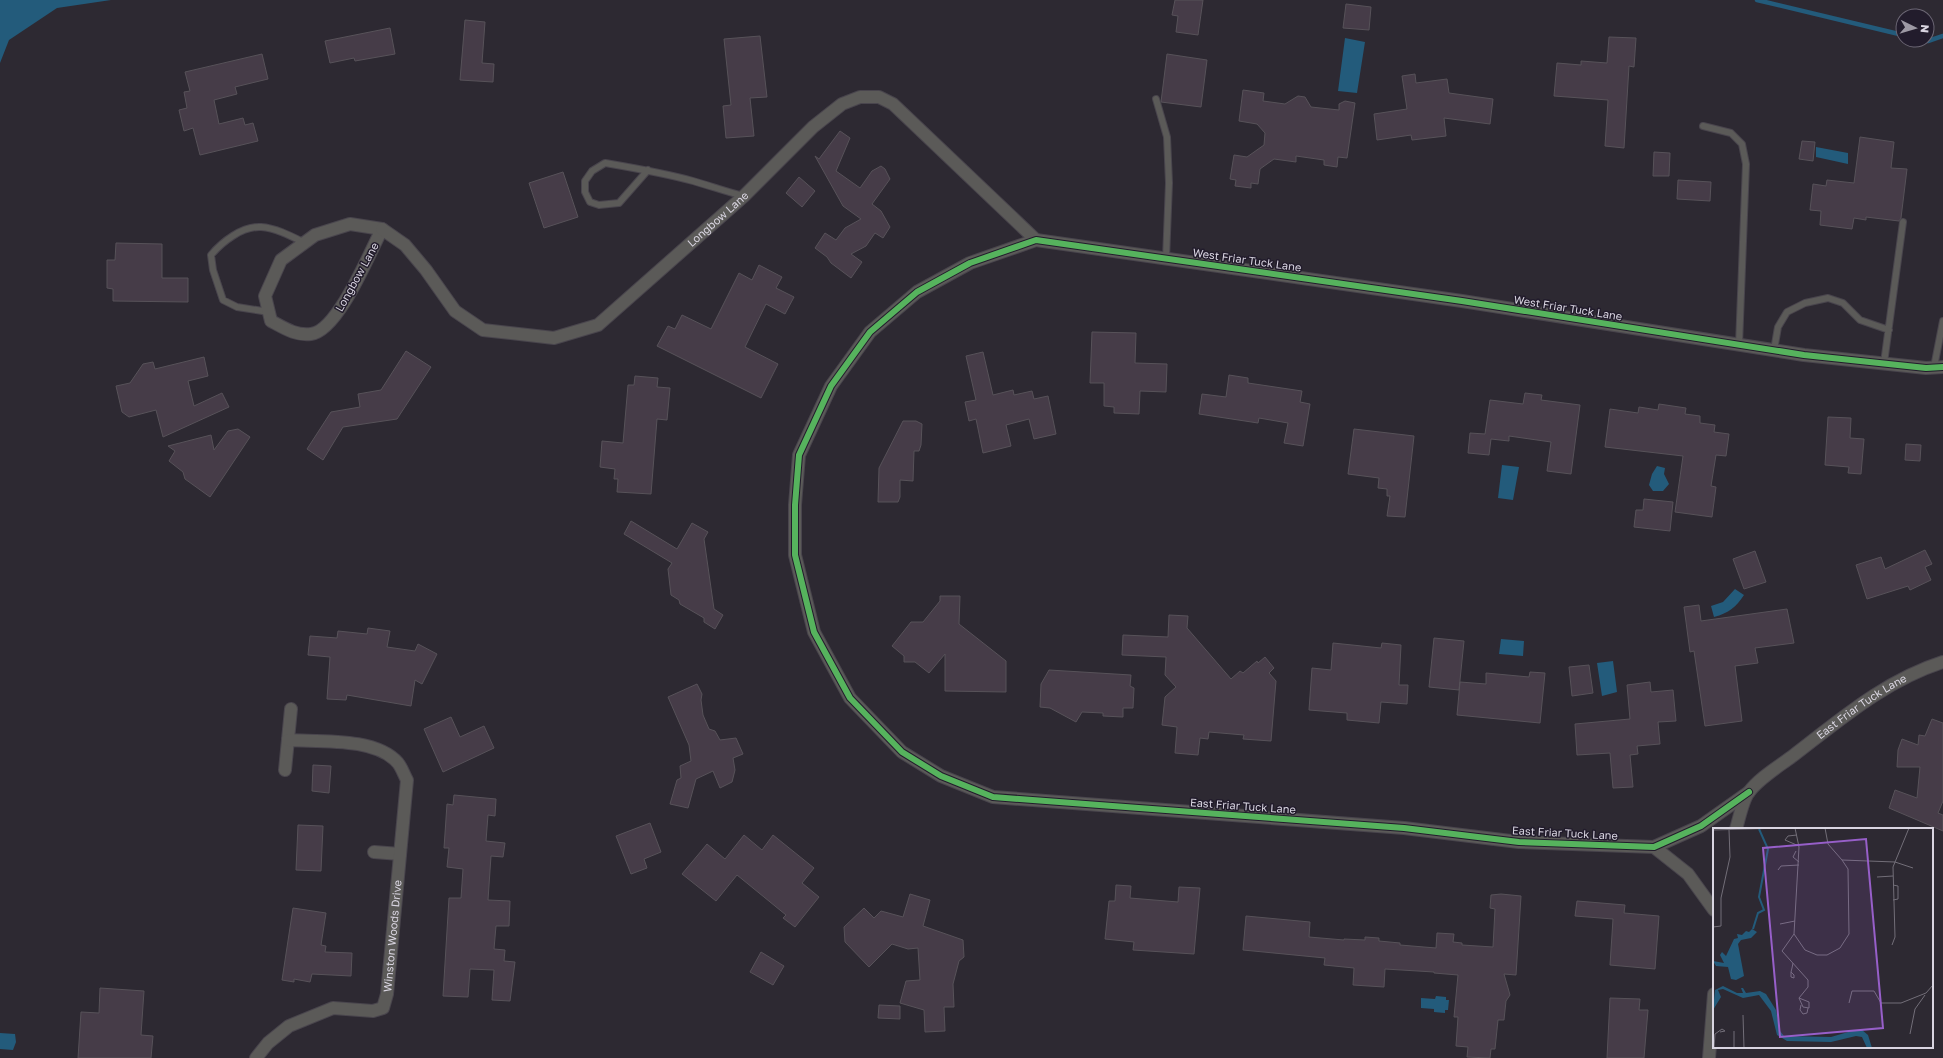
<svg xmlns="http://www.w3.org/2000/svg" width="1943" height="1058" font-family="'Golos Text',sans-serif">
<style>
.water{fill:#235b7b}
.lines{fill:none;stroke-linecap:round;stroke-linejoin:round}
.stream{stroke:#235b7b;stroke-width:4.5}
.building{fill:#463c48;stroke:#575259}
.service-casing{stroke:#49454d;stroke-width:8}
.minor-casing{stroke:#49454d;stroke-width:14}
.service{stroke:#5b5a58;stroke-width:6}
.minor{stroke:#5b5a58;stroke-width:12}
.cycleway-casing{stroke:#221c2c;stroke-width:8}
.cycleway{stroke:#56b35d;stroke-width:6}
.labels{text-anchor:middle;stroke-width:3;stroke-linejoin:round;paint-order:stroke}
.street-label{font-size:11px;fill:#d9d5e1;stroke:#221c2c}
.inset-river{fill:none;stroke:#235b7b;stroke-width:2}
.inset-road{fill:none;stroke:#726e78;stroke-width:1}
.view{fill:#975fc9;fill-opacity:0.15;stroke:#975fc9;stroke-width:2}
.inset-edge{fill:none;stroke:#d9d5e1;stroke-width:2}
</style>
<rect width="100%" height="100%" fill="#2d2932"/>
<path class="water" d="M0 0H111L57 8 9 40 0 63Z
M1345 38 1365 42 1357 93 1338 91Z
M1816 147 1848 153V164L1816 157Z
M1502 465 1519 467 1513 500 1498 498Z
M1657 466 1665 468 1664 474 1669 484 1663 491H1653L1649 485 1652 474Z
M1735 589 1744 595C1736 607 1729 613 1714 617L1711 606 1723 602Z
M1501 639 1524 641 1523 656 1499 654Z
M1613 661 1617 692 1602 696 1597 663Z
M1436 996 1446 997V1000H1449L1448 1010H1445V1013L1434 1012V1009L1421 1008V998L1435 999Z
M0 1033 15 1034 16 1042 13 1050 0 1049Z"/>
<g class="lines">
<path class="stream" d="M1757 0 1903 35
M1923 40 1928 41 1943 36"/>
</g>
<path class="building" d="M1175 0H1203L1198 35 1176 32 1178 16 1172 15Z
M1346 4 1371 7 1369 30 1343 28Z
M465 20 485 22 482 63 494 64 493 82 460 80Z
M390 28 395 54 355 61 354 58 330 63 325 41Z
M760 36 767 97 750 98 754 136 726 138 723 106 731 105 724 39Z
M1609 37 1636 38 1634 67 1629 66 1624 148 1605 146 1608 100 1554 96 1557 63 1581 65V61L1607 63Z
M262 54 268 79 235 87 237 94 214 100 219 124 243 118 245 125 253 123 258 141 200 155 193 128 184 131 179 110 187 108 184 92 190 91 185 72Z
M1167 54 1207 60 1201 107 1161 102Z
M1415 74 1416 83 1447 79 1449 93 1493 99 1490 124 1444 118 1446 136 1412 140 1411 135 1377 140 1374 114 1407 109 1402 76Z
M1243 90 1264 93 1263 101 1285 104 1298 96 1305 97 1311 107 1339 110V104L1345 101 1355 103 1347 158 1338 157 1337 167 1324 165V160L1296 156V162L1274 159 1260 169 1258 184 1251 183V188L1235 186 1236 180 1230 179 1234 155 1247 157 1264 145 1265 133 1257 124 1239 121Z
M840 131 850 138 836 171 860 188 872 171 881 166 885 169 890 179 872 204 881 211 890 227 883 238 875 233 866 246 851 254 862 262 851 278 831 263 827 257 815 248 825 233 836 240 845 228 861 219 843 206 815 156 819 159Z
M1860 137 1894 142 1891 168 1907 169 1901 218 1899 221 1866 217V220L1854 218 1852 229 1820 225 1821 211 1810 210 1813 184 1826 186 1827 180 1854 183Z
M1802 141 1815 142 1813 161 1799 159Z
M1654 152 1670 153 1669 176H1653Z
M563 172 578 217 544 228 529 183Z
M799 177 815 191 802 207 786 193Z
M1678 180 1711 182 1710 201 1677 199Z
M116 243 162 244V278H188V302L113 301V289L107 288V260H115Z
M759 265 782 277 776 288 794 297 785 314 766 304 745 347 778 364 761 398 657 346 668 326 675 329 682 315 711 329 739 273 752 280Z
M1092 332 1136 333 1135 363 1167 364 1166 392 1140 391 1139 414 1114 413V407L1104 406V383H1090Z
M406 351 431 367 397 419 343 427 323 460 307 449 331 412 360 407 358 394 381 390Z
M983 352 993 395 1013 390 1014 395 1032 391 1034 399 1048 396 1056 434 1034 439 1029 419 1006 425 1011 446 983 453 976 419 969 421 965 402 976 400 966 356Z
M204 357 208 376 188 381 194 406 222 393 229 407 163 437 156 410 129 417 122 412 116 386 130 383 143 364 153 362 155 369Z
M1229 375 1248 378V383L1302 391 1300 402 1310 404 1303 446 1284 443 1288 423 1259 418 1258 423 1199 414 1202 394 1226 397Z
M635 376 658 378 657 387 670 388 667 420 657 419 651 494 617 492 618 479H614L615 469 600 467 602 441 623 443 628 385H634Z
M1525 393 1542 395 1541 400 1580 405 1571 474 1547 471 1551 442 1509 436V441L1491 439 1489 455 1468 453 1470 433 1485 434 1490 400 1523 404Z
M1659 404 1686 408 1685 414 1700 416V423L1715 425 1714 432 1729 434 1726 456 1716 455 1711 486 1716 487 1712 517 1675 512 1683 456 1605 447 1610 409 1638 413 1639 407 1658 410Z
M1828 417 1851 418 1850 438 1864 439 1861 474 1848 473 1849 467 1825 465Z
M903 421H916L922 424 921 445 919 451H914L913 481 900 480V497L898 502H878L879 468Z
M238 429 250 437 210 497 185 479 183 472 169 461 175 451 168 446 211 435 214 450 228 431Z
M1354 429 1414 436 1405 517 1387 516 1390 496H1387V489L1378 488 1379 478 1348 474Z
M1906 444 1921 445 1920 461 1905 460Z
M1644 499 1673 502 1670 531 1634 527 1636 510H1643Z
M631 521 677 549 692 523 708 532 704 539 714 609 723 615 715 629 704 622V618L680 604 679 600 671 595 668 569 672 563 624 534Z
M1925 550 1932 564 1925 567 1931 580 1910 590 1908 586 1867 599 1856 565 1881 557 1885 569Z
M1755 551 1766 582 1744 589 1733 559Z
M940 596H960L959 624 1006 661V692L945 691V654L929 673 915 662H904V656L892 646 911 622H923L940 601Z
M1699 605 1701 621 1787 609 1794 643 1755 648 1758 663 1735 666 1742 721 1705 726 1694 651 1690 652 1684 607Z
M1169 615 1188 616 1187 628 1231 679 1240 671 1243 673 1257 661 1258 663 1265 657 1274 668 1269 673 1276 681 1271 741 1243 739 1244 735 1209 732 1208 739 1200 738 1198 755 1175 753 1177 727 1162 725 1165 697 1176 687 1165 675 1166 657 1122 655 1123 635 1168 637Z
M368 628 390 631 387 647 415 651 418 644 437 654 422 684 415 680 411 706 347 695 346 700 327 699 330 657 308 655 310 636 337 638 338 631 367 634Z
M1434 638 1464 641 1459 690 1429 687Z
M1333 643 1381 648 1382 643 1401 645 1399 685H1408L1407 704 1381 702 1379 723 1347 720V713L1309 710 1312 668 1331 670Z
M1589 665 1593 693 1572 696 1569 667Z
M1049 670 1131 675 1130 686 1134 688 1133 708H1123V717L1103 716V713L1082 712 1076 722 1050 708 1040 707 1041 684Z
M1530 672 1545 673 1540 723 1457 715 1460 682 1486 684V673L1529 677Z
M1650 682 1651 692 1673 690 1676 721 1658 722 1660 744 1637 746 1638 754 1630 755 1633 787 1613 788 1610 753 1577 755 1575 724 1630 719 1627 685Z
M697 684 702 694 701 700 703 715 709 729 715 731 720 740 736 738 743 754 733 758 735 770 732 782 720 788 713 771 696 779 688 808 670 804 677 780 681 778 680 766 691 761 689 745 668 697Z
M451 717 460 737 484 726 494 748 443 772 424 729Z
M1932 719 1943 723V801L1938 813 1943 815V831L1889 808 1895 790 1917 798 1920 767H1897L1898 750 1902 739 1918 745 1919 735 1925 736Z
M313 765 331 766 329 793 312 791Z
M454 795 496 799 495 816 488 815 486 841 505 843 503 857 491 856 488 900 510 901 509 926H496L494 949 505 950 504 961 515 962 510 1001 492 1000 494 970 470 969 468 997 443 996 449 898H461L463 869 447 867 449 848H444L447 804 453 805Z
M650 823 661 852 644 859 647 868 631 874 616 836Z
M298 825 323 826 321 871 296 870Z
M744 835 762 850 773 835 814 868 802 883 819 897 795 927 783 918 786 915 737 875 716 901 682 874 707 844 725 859Z
M1116 885 1131 886 1130 898 1178 902 1179 887 1200 888 1194 954 1133 950 1134 942 1105 939 1109 901H1115Z
M910 894 930 900 923 926 963 940 964 957 959 961 953 984 954 1007H944L945 1031 925 1032 924 1010 900 1003 906 981 920 980 918 948 908 949 892 944 869 967 845 942 844 927 864 908 874 918 881 911 903 917Z
M1501 894 1521 896 1518 944 1516 975 1504 974 1510 995 1506 1001 1504 1020H1498L1495 1049H1491L1490 1058 1467 1057 1468 1047 1456 1046 1458 1017H1454L1458 975 1434 973V972L1385 969 1384 987 1353 985 1354 968 1324 965 1325 958 1243 950 1246 916 1310 922 1309 937 1344 940V939L1365 940V937L1379 938V941L1400 943V945L1436 948 1437 933 1454 934 1453 942 1462 943V945L1493 947 1495 909 1490 908 1491 895Z
M1577 901 1625 905 1624 913 1659 916 1655 969 1610 965 1613 919 1575 916Z
M293 908 326 913 321 945 326 946 325 952 352 953 351 976 312 974 310 982 294 979V982L282 980Z
M761 952 784 966 773 985 750 972Z
M100 988 144 991 141 1035 153 1036 151 1058H78L81 1012 99 1013Z
M1610 998 1640 999 1639 1010H1648L1644 1058H1607Z
M879 1005 900 1006V1019L878 1018Z"/>
<g class="lines">
<g class="service-casing">
<path id="service" d="M1156 99 1167 137 1169 183 1166 259
M1703 126 1731 133 1742 144 1746 164 1739 345
M648 170 619 203 599 205 590 202 585 192V181L592 171 605 163C634 168 664 173 693 181 711 186 727 192 744 196
M269 312 237 307 223 300 213 270 211 255C222 242 242 226 261 227 276 228 291 236 305 243
M1774 350 1778 327 1787 312 1805 303 1828 298 1843 303 1860 320 1889 330
M1884 363 1903 222
M1934 367 1943 321"/>
</g>
<g class="minor-casing">
<g id="minor">
<path d="M350 224 382 229C370 252 338 331 311 334 296 336 284 328 271 321L265 296 281 260 315 235Z"/>
<path id="s1" d="M382 229 405 245 426 270 455 311 483 330 554 338 598 325 744 196 813 127 842 104 860 97H879L893 104 1036 240"/>
<path d="M285 770 291 709"/>
<path d="M1749 792 1701 826 1654 847 1519 842 1404 828 993 797 941 776 902 752 850 698 814 632 795 555V505L799 455 831 386 870 332 917 292 970 263 1036 240 1462 301 1804 355 1926 368 1943 367"/>
<path id="s2" d="M1736 829C1739 819 1743 799 1749 792 1759 778 1781 765 1794 755 1841 719 1886 680 1943 662"/>
<path d="M1654 847 1688 874 1714 910"/>
<path d="M374 852 400 854"/>
<path id="s3" d="M256 1058 268 1043 289 1026 333 1008 373 1011 383 1008 387 994 407 780C404 775 402 768 398 763 376 737 319 742 288 740"/>
<path d="M1709 1058 1714 994"/>
</g>
</g>
<use href="#service" class="service"/>
<use href="#minor" class="minor"/>
<g class="cycleway-casing">
<path id="cycleway" d="M1749 792 1701 826 1654 847 1519 842 1404 828 993 797 941 776 902 752 850 698 814 632 795 555V505L799 455 831 386 870 332 917 292 970 263 1036 240 1462 301 1804 355 1926 368 1943 367"/>
</g>
<use href="#cycleway" class="cycleway"/>
</g>
<g class="labels">
<g class="street-label">
<text dy="4" stroke="none"><textPath href="#s1" startOffset="422">Longbow Lane</textPath></text>
<text transform="translate(1247 260) rotate(8)" y="4">West Friar Tuck Lane</text>
<text transform="translate(357 277) rotate(-61)" y="4">Longbow Lane</text>
<text transform="translate(1568 308) rotate(9)" y="4">West Friar Tuck Lane</text>
<text dy="4" stroke="none"><textPath href="#s2" startOffset="181">East Friar Tuck Lane</textPath></text>
<text transform="translate(1243 806) rotate(4)" y="4">East Friar Tuck Lane</text>
<text transform="translate(1565 833) rotate(3)" y="4">East Friar Tuck Lane</text>
<text dy="4" stroke="none"><textPath href="#s3" startOffset="217">Winston Woods Drive</textPath></text>
</g>
</g>
<g transform="translate(1713 828)">
<rect width="220" height="220" fill="#2d2932"/>
<path d="M39 101 44 104 38 110 28 112 25 116 31 148 23 152 18 151 15 139 3 138 0 133 11 135 7 127 9 124 13 128 21 111 25 110 24 106 29 107 33 103 36 104ZM10 158 24 165H30L28 160H30L33 165 47 163 53 166 63 182 67 203 71 208 118 209 142 202H149L155 207 159 220H154L149 209 143 208 118 214 74 213 64 207 58 183 46 167 30 170 10 161 5 162 8 169 0 182 2 162Z" fill="#235b7b"/>
<path class="inset-river" d="M40 101 45 85 51 82 46 69 55 21 46 1"/>
<path class="inset-road" d="M82 0 86 19 81 106 92 122 104 127H114L127 120 136 106 135 41 129 32M112 0 115 16 129 32 182 34 200 40M0 2 69 0M84 7 75 8 72 12 86 18M83 23 80 29 86 34M65 42 68 38 86 37M164 49 180 48M180 57 185 58V71L180 72M67 96 82 93M0 99 8 98V70L17 29 16 2M81 106 69 123 95 152V159L86 170M179 117 182 109 180 39 196 0M78 144 81 147V150L78 149V144L79 140 80 135M86 170 96 174V180L90 179ZM136 175 139 163H161L168 175H188L213 165 220 157M88 177 87 182 90 186 94 185 95 180M30 187 31 220M21 203V220M197 206 202 181 212 167M1 220 2 206 9 201 12 203 7 204"/>
<path class="view" d="M153 11 170 200 67 209 50 20Z"/>
<rect width="220" height="220" class="inset-edge"/>
</g>
<g transform="translate(1915 28) rotate(95)"><circle r="19" fill="#221c2c" stroke="#6b6674"/>
<path d="M0-3L7 15L0 10L-7 15Z" fill="#9d99a4"/>
<text y="-6" font-size="11" font-weight="bold" text-anchor="middle" fill="#d9d5e1">N</text>
</g>
</svg>
